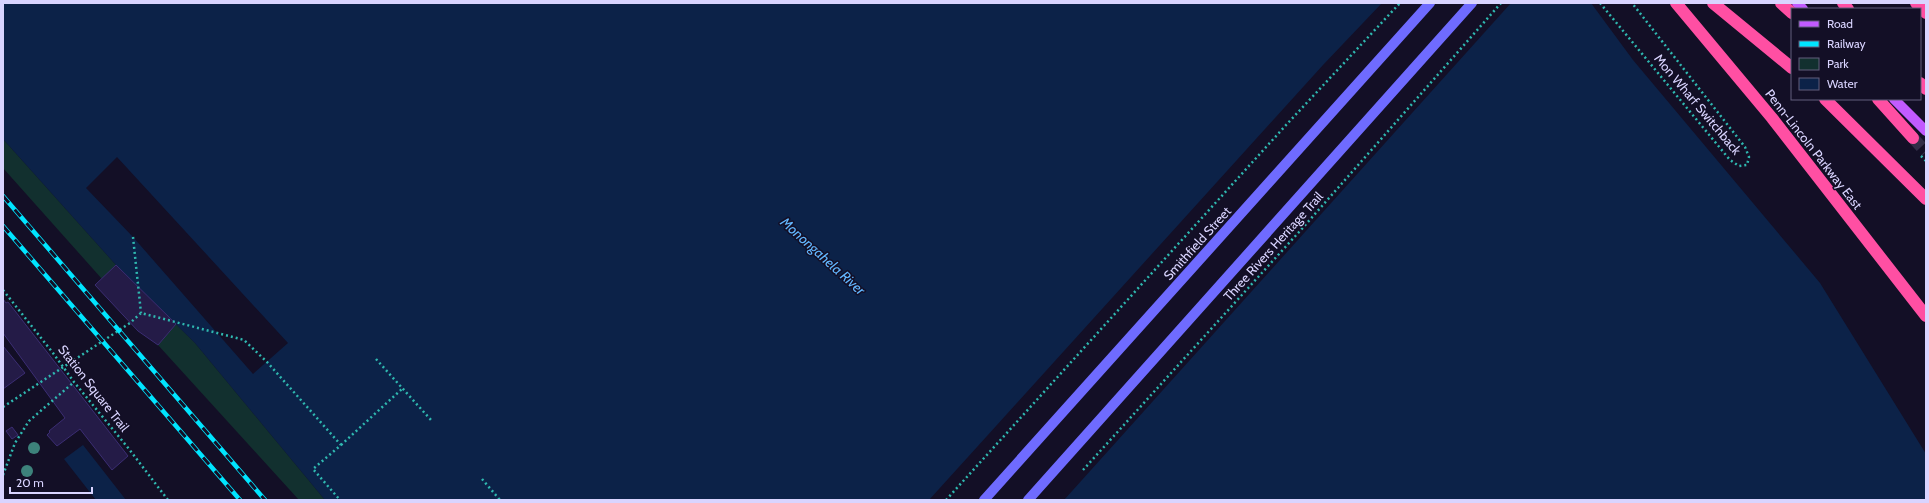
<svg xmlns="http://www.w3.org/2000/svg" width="1929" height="503" font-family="Cabin,sans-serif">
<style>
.green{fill:#12302f}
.water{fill:#0c2248}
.pier{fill:#130f26}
.building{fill:#241b47;stroke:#3b2d73}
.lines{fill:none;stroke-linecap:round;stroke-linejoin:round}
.highway-tunnel{stroke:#312d47;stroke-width:12;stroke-dasharray:12 6;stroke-linecap:butt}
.path{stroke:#2fb8b0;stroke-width:2.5;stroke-dasharray:2 3;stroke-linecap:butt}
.secondary{stroke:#6f6bff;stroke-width:10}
.primary{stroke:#c25bff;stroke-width:10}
.highway{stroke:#ff4fa3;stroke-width:12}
.rail-casing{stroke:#00e5ff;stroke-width:4.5}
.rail{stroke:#130f26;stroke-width:3;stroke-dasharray:9;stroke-linecap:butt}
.tree{fill:#3d827b}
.labels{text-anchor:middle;stroke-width:3;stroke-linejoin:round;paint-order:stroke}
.street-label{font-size:13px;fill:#d9d4ff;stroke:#130f26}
.water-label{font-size:14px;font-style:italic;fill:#62b6ff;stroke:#130f26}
</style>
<rect width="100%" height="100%" fill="#130f26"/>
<path class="green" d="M3 139 116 265 102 279 3 168Z
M176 324 195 343 325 500H299L158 345Z"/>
<path class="water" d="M3 3H1591L1633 60 1820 283 1926 454V500H325L195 343 116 265 3 139Z
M83 445 126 500H96L64 459Z"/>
<path class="pier" d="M1382 3H1511L1064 500H929L1323 65Z
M117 157 288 343 253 374 133 237 86 188Z"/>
<path class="building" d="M116 265 176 324 158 345 138 331 95 285Z
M3 299 6 303 8 302 128 456 112 470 80 429 57 446 47 435 50 432 49 431 65 418 3 333Z
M3 346 25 373 3 389Z
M12 427 18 435 12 439 6 431Z"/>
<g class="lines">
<path class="highway-tunnel" d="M1913 138 1926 152"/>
<path class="path" d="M1600 3 1730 160 1739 166 1747 165 1749 157 1745 147 1632 3
M1921 156 1926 161
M133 237 141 313
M3 290 53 353 74 382 129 449 168 500
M376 359 431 420
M3 407 130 323 141 313 244 340 267 362 341 445 313 469 340 500
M341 445 403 388
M1083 470 1299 232 1501 3
M3 475 15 443 29 421 74 382
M482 479 500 500
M946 500 1287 124 1400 3"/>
<path class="secondary" d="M984 500 1430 3
M1028 500 1472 3"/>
<path class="primary" d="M1797 3 1803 9
M1894 99 1926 131"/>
<path class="highway" d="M1676 3 1772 118 1926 316
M1713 3 1792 68
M1781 3 1792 13
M1843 3 1848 9
M1916 3 1926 13
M1920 83 1926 89
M1825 99 1926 199
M1878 99 1913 138"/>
<g class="rail-casing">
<path id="rail" d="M3 196 265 500
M3 226 240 500"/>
</g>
<use href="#rail" class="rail"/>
</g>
<g class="tree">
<circle cx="34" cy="448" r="6"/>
<circle cx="27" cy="471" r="6"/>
</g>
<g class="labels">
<g class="street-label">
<text transform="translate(1698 104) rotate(50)" y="5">Mon Wharf Switchback</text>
<text transform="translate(1814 149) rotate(52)" y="5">Penn-Lincoln Parkway East</text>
<text transform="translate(1197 243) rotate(-48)" y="5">Smithfield Street</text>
<text transform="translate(1273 246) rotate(-48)" y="5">Three Rivers Heritage Trail</text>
<text transform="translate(94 388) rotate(52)" y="5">Station Square Trail</text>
</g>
<g class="water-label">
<text transform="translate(823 256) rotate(42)" y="5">Monongahela River</text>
</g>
</g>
<rect width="1929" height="503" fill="none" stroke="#d9d4ff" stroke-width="8"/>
<rect x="1791" y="8" width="130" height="92" fill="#130f26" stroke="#625e7d"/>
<rect x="1799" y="21" width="20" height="6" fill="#c25bff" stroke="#625e7d"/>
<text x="1827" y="28" font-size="12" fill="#d9d4ff">Road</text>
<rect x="1799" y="41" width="20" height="6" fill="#00e5ff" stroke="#625e7d"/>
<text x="1827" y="48" font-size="12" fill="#d9d4ff">Railway</text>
<rect x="1799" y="58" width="20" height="12" fill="#12302f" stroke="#625e7d"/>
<text x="1827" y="68" font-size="12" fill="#d9d4ff">Park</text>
<rect x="1799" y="78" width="20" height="12" fill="#0c2248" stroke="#625e7d"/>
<text x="1827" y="88" font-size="12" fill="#d9d4ff">Water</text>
<path d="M10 487v6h82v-6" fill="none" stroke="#d9d4ff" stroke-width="2"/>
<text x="16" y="487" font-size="12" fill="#d9d4ff" stroke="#130f26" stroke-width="3" paint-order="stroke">20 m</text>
</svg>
